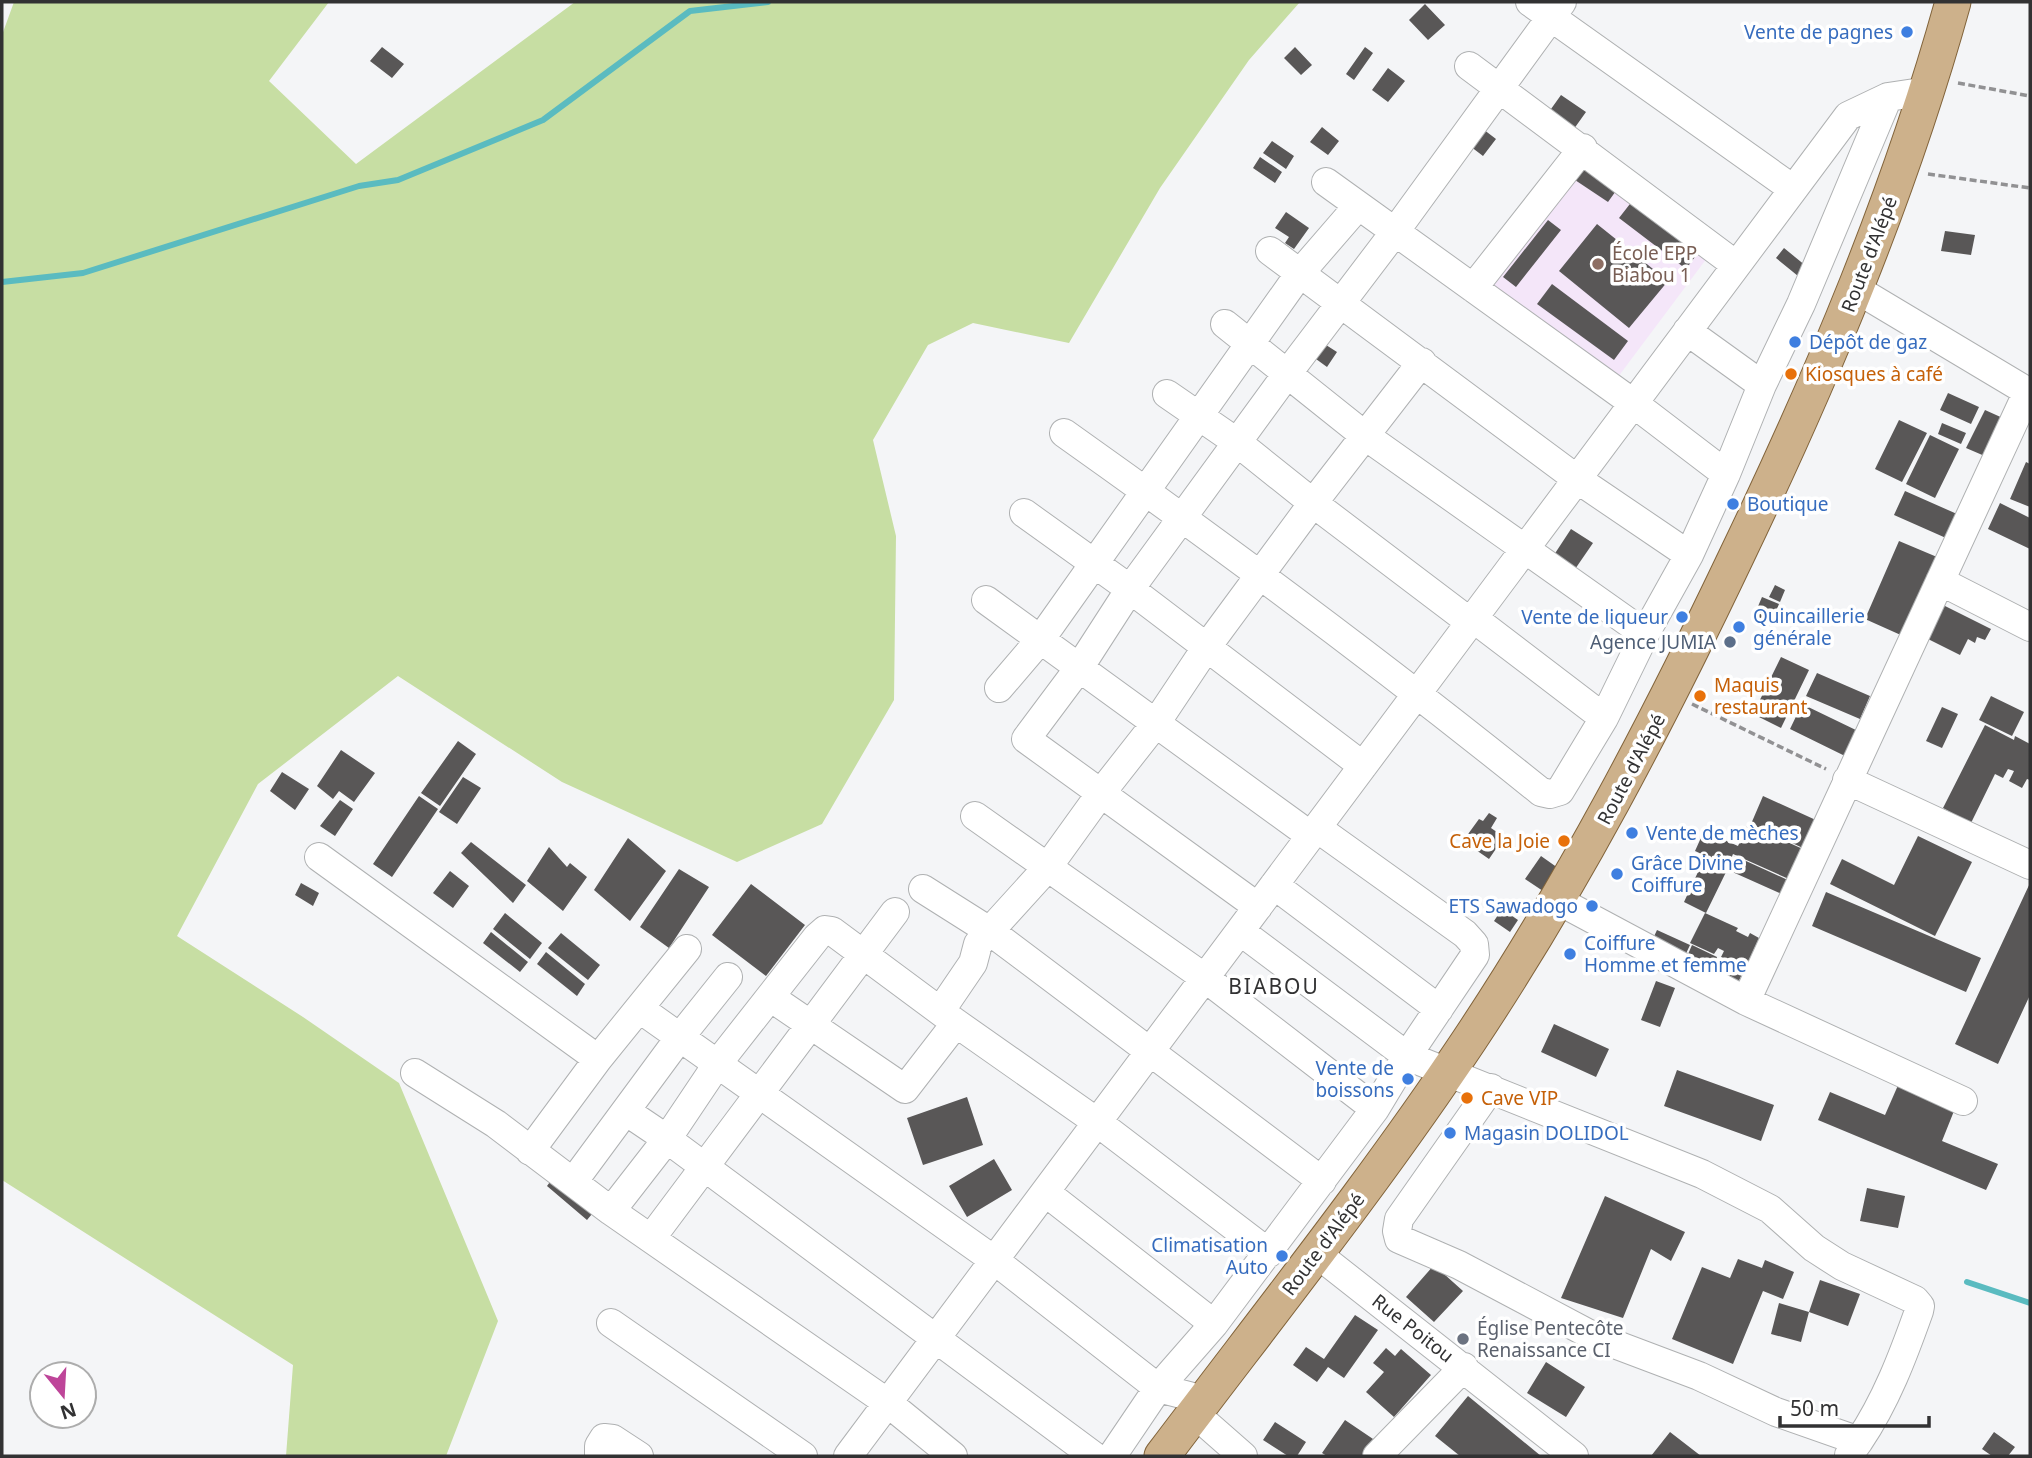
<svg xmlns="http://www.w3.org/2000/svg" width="2032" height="1458" font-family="'Noto Sans',sans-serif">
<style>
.education{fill:#f4e6f9}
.green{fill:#c7dea3}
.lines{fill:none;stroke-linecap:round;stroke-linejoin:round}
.stream{stroke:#5abbc0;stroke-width:6}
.building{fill:#595757}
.minor-casing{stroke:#afb1b2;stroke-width:30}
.major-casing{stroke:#81633a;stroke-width:37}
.path{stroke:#919193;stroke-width:3.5;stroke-dasharray:7 3.5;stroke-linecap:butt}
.minor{stroke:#fff;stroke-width:28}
.major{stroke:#cdb18b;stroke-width:35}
.shop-dot{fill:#3f7fe0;stroke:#fff;stroke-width:2.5}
.education-dot{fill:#8d6e63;stroke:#fff;stroke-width:2.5}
.food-dot{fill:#e8710a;stroke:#fff;stroke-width:2.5}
.service-dot{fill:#5c6f8a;stroke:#fff;stroke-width:2.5}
.worship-dot{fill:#6b7280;stroke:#fff;stroke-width:2.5}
.labels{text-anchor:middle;stroke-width:7;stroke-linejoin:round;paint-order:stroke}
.shop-label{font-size:19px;fill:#366cbe;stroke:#fff;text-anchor:start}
.education-label{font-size:19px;fill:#785e54;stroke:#fff;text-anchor:start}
.street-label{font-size:19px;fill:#323233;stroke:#fff}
.food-label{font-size:19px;fill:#c56008;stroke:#fff;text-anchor:start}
.service-label{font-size:19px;fill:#4e5e75;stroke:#fff;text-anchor:end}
.worship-label{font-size:19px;fill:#5b616d;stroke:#fff;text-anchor:start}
.neighbourhood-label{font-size:21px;letter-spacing:2px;fill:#323233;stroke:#fff}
</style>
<rect width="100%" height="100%" fill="#f4f5f7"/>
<path class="education" d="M1578 150 1713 250 1618 377 1483 278Z"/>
<path class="green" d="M14 2H329L269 81 356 164 575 2H1300L1249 60 1160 188 1069 343 973 323 928 345 873 440 896 536 894 700 822 824 737 862 562 782 398 676 258 784 177 936 303 1017 399 1083 498 1321 446 1456H286L293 1365 2 1180V35Z"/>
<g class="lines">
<path class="stream" d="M2 282 83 273 359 186 398 180 543 120 690 11 768 2
M1967 1282 2030 1303"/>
</g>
<path class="building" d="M1425 4 1445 25 1428 40 1409 20Z
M382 47 404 64 392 78 370 61Z
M1295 47 1312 65 1301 75 1284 58Z
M1365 47 1373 53 1354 80 1346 74Z
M1388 68 1405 81 1388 102 1372 90Z
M1561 95 1586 112 1571 133 1546 116Z
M1479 126 1496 139 1483 156 1466 143Z
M1322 127 1339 141 1328 155 1310 142Z
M1272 141 1294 156 1286 169 1263 153Z
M1260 157 1282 172 1275 183 1253 168Z
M1585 165 1618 188 1608 202 1575 180Z
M1633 200 1700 250 1686 269 1619 218Z
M1286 212 1309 228 1294 249 1285 243 1289 237 1275 228Z
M1548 220 1561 230 1516 287 1503 277Z
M1597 224 1668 281 1629 328 1559 271Z
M1945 231 1975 235 1971 255 1941 251Z
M1784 248 1806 266 1798 276 1776 258Z
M1552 284 1628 341 1614 360 1537 304Z
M1326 345 1337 352 1327 367 1316 359Z
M1948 393 1979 407 1971 424 1940 410Z
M1985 410 2005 419 1987 457 1966 448Z
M1899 420 1927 433 1902 482 1875 469Z
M1942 423 1966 433 1961 444 1938 434Z
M1930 435 1959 449 1935 498 1906 484Z
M2026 462 2030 464V507L2010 499Z
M1905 491 1957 514 1946 538 1894 515Z
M2000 503 2030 518V549L1988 529Z
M1571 529 1593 543 1571 575 1550 561Z
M1899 541 1937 557 1903 636 1865 619Z
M1775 585 1785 590 1780 602 1769 597Z
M1762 597 1779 604 1770 626 1753 618Z
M1941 604 1991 629 1985 640 1977 637 1975 643 1968 639 1960 655 1924 637Z
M1781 657 1809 670 1781 728 1753 714Z
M1817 673 1870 696 1860 719 1806 696Z
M1991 696 2024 712 2012 736 1979 720Z
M1802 704 1860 732 1847 757 1790 729Z
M1942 707 1958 714 1942 748 1926 741Z
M1985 725 2014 740 2015 736 2030 744V780L2027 779 2022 788 2009 781 2014 771 2008 769 2003 778 1995 774 1971 823 1943 808Z
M458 741 476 754 440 806 421 793Z
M341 750 375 773 354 802 339 791 333 799 317 786Z
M282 772 309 789 295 810 270 791Z
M463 777 481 788 457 824 439 812Z
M419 796 438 809 392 877 373 864Z
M1763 796 1818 821 1805 849 1751 824Z
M340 800 353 809 335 836 320 826Z
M1489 813 1497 818 1491 828 1504 837 1489 859 1463 841 1479 819 1483 821Z
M1748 824 1805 850 1791 880 1733 854 1728 866 1695 851 1704 831 1738 846Z
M1918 836 1972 862 1935 936 1830 884 1842 859 1894 885Z
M628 838 666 871 630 921 594 890Z
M471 842 526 885 513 903 461 853Z
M549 847 567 867 570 863 587 877 563 911 527 881Z
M1541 856 1558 868 1543 891 1525 879Z
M1735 856 1790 881 1784 895 1728 870Z
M1705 857 1728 868 1706 913 1684 902Z
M679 869 709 887 669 948 640 927Z
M450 871 469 886 453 908 433 893Z
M301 883 319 893 313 906 295 895Z
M2030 883V995L1998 1064 1955 1044Z
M751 884 805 925 766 976 712 935Z
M1826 892 1981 958 1966 992 1812 926Z
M1502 909 1518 920 1510 932 1494 921Z
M505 913 542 943 530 959 493 929Z
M1705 913 1738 928 1736 931 1748 937 1750 933 1759 938 1745 969 1721 957 1724 951 1718 948 1714 954 1690 943Z
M1657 930 1690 945 1683 960 1650 945Z
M491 932 528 962 520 972 483 943Z
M561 933 600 965 588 980 548 948Z
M1692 945 1717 957 1716 960 1744 970 1737 985 1685 961Z
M546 952 585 984 577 996 537 964Z
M1656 981 1675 988 1660 1027 1641 1020Z
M1554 1024 1609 1049 1596 1077 1541 1052Z
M1677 1070 1774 1105 1761 1141 1664 1106Z
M1899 1083 1956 1106 1942 1141 1998 1164 1986 1190 1818 1120 1830 1092 1885 1115Z
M967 1097 983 1145 923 1165 907 1118Z
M994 1159 1012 1190 967 1217 949 1186Z
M560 1168 601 1203 587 1220 547 1186Z
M1867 1188 1905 1196 1898 1228 1860 1221Z
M1605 1196 1685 1232 1671 1261 1651 1249 1623 1318 1561 1298Z
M1738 1259 1762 1268 1765 1260 1794 1272 1783 1299 1763 1291 1733 1364 1672 1339 1702 1267 1730 1278Z
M1434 1265 1463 1291 1434 1322 1406 1297Z
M1820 1280 1860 1294 1848 1326 1809 1312 1801 1342 1771 1334 1779 1303 1809 1312Z
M1355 1315 1378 1330 1344 1378 1328 1367 1317 1382 1293 1365 1306 1347 1324 1359Z
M1386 1348 1395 1356 1401 1349 1431 1375 1394 1417 1366 1392 1384 1372 1373 1363Z
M1546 1362 1585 1387 1566 1417 1527 1393Z
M1468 1396 1541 1456H1460L1435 1436Z
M1345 1420 1376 1441 1365 1456H1327L1322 1453Z
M1275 1422 1306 1442 1297 1456H1288L1263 1440Z
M1670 1432 1701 1456H1651Z
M1994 1432 2015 1447 2008 1456H1992L1982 1449Z"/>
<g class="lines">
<g class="minor-casing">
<path id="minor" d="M1530 2 1793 189
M1469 66 1736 265
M1326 182 1633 403 1726 474
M1270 251 1577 479 1689 555
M1473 288 1583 148
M1856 289 2030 393
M1225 324 1364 435 1645 634
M1687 331 1762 385
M1167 394 1238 443 1313 503 1470 622
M1064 433C1226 548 1386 667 1541 792L1550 794 1560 791 1604 718 1645 634 1689 555 1726 474 1762 385 1801 304 1888 97
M1024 513 1130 589 1363 766
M1940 581 2030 627
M986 600 1311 836
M1473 618 1604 718
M999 688 1040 640 1300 273 1358 206
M1847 780 2030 865
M975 816 1205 978 1375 1109
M319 857 598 1059
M1274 885 1439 1009
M923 889 991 932 1322 1181
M1557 900 1746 1001 1963 1101
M1258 907 1026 739 1079 668 1130 589 1287 374 1394 233 1562 2
M1240 931 1407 1056 1702 1174 1770 1209 1814 1248 1842 1266 1915 1300 1920 1306 1919 1311C1903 1356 1886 1401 1859 1441
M770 997 905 1089 956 1023
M1746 1001 2028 391
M640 1009 994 1260 1158 1388 1189 1396 1201 1404
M941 1010 973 963 978 944 1047 868 1101 793 1156 723 1206 648 1313 503 1422 362
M415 1073 496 1124 611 1211 888 1403 953 1456
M1491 1088 1399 1219 1397 1231 1399 1239 1459 1265 1593 1336 1699 1376 1776 1412 1859 1441 1849 1455
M627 1112 667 1139 1094 1456
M530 1151 598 1059 687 949
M573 1182 680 1037 728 977
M1045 1192 1214 1324
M611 1211 667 1139 718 1063 817 937 825 930 832 931 956 1023 1097 1122 1269 1253
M652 1237 895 912
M1316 1253 1574 1456
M611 1323 803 1456
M1194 1413 1243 1456
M599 1456V1446L604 1438 613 1439 639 1456
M848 1456 1848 116 1888 97 1928 91
M1112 1456 1158 1388 1214 1324 1375 1109 1407 1056 1475 955 1474 944 1465 934 1317 828
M1377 1456 1464 1367"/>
</g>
<g class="major-casing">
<path id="major" d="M1162 1456C1266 1318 1374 1183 1470 1039 1573 884 1657 723 1737 555 1823 376 1900 193 1953 2"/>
</g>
<path class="path" d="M1958 83 2030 96
M1928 174 2030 188
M1692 704 1826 769"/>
<use href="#minor" class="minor"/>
<use href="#major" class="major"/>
</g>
<g class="shop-dot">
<circle cx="1907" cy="32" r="7"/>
<circle cx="1795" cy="342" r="7"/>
<circle cx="1733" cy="504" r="7"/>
<circle cx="1682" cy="617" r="7"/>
<circle cx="1739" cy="627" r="7"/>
<circle cx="1632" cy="833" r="7"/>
<circle cx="1617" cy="874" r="7"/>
<circle cx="1592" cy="906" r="7"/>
<circle cx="1570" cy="954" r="7"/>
<circle cx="1408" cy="1079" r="7"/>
<circle cx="1450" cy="1133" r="7"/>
<circle cx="1282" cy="1256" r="7"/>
</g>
<circle class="education-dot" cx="1598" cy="264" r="7"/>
<g class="food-dot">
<circle cx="1791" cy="374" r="7"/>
<circle cx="1700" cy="696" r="7"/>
<circle cx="1564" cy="841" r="7"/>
<circle cx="1467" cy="1098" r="7"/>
</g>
<circle class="service-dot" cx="1730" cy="642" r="7"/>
<circle class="worship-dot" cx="1463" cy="1339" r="7"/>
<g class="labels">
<g class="shop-label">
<text x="1893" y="39" text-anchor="end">Vente de pagnes</text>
<text x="1809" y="349">Dépôt de gaz</text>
<text x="1747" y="511">Boutique</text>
<text x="1753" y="623">Quincaillerie<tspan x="1753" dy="22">générale</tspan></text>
<text x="1668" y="624" text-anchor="end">Vente de liqueur</text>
<text x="1646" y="840">Vente de mèches</text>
<text x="1631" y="870">Grâce Divine<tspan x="1631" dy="22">Coiffure</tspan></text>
<text x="1578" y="913" text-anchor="end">ETS Sawadogo</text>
<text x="1584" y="950">Coiffure<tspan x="1584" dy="22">Homme et femme</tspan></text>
<text x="1394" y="1075" text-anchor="end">Vente de<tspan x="1394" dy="22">boissons</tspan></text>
<text x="1464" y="1140">Magasin DOLIDOL</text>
<text x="1268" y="1252" text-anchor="end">Climatisation<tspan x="1268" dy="22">Auto</tspan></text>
</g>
<g class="education-label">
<text x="1612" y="260">École EPP<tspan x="1612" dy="22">Biabou 1</tspan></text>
</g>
<g class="street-label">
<text transform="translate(1869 254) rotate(-69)" y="7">Route d'Alépé</text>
<text transform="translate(1631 769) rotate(-62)" y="7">Route d'Alépé</text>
<text transform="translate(1323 1244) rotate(-53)" y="7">Route d'Alépé</text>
<text transform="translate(1413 1328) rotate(38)" y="7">Rue Poitou</text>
</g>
<g class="food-label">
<text x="1805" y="381">Kiosques à café</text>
<text x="1714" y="692">Maquis<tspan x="1714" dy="22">restaurant</tspan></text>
<text x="1550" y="848" text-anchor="end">Cave la Joie</text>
<text x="1481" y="1105">Cave VIP</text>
</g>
<g class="service-label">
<text x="1716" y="649">Agence JUMIA</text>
</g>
<g class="worship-label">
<text x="1477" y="1335">Église Pentecôte<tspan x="1477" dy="22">Renaissance CI</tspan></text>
</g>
<g class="neighbourhood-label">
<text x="1274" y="994">BIABOU</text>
</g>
</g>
<rect width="2032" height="1458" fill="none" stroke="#323233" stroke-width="7"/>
<g transform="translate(63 1395) rotate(162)"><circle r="33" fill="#ffffff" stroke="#adadad" stroke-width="2"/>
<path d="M0-5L12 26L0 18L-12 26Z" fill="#be4599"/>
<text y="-10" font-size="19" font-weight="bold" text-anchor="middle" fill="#323233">N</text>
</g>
<path d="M1780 1416v10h149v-10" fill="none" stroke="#323233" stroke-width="3.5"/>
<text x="1790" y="1416" font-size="21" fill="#323233" stroke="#ffffff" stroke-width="5" paint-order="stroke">50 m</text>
</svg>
